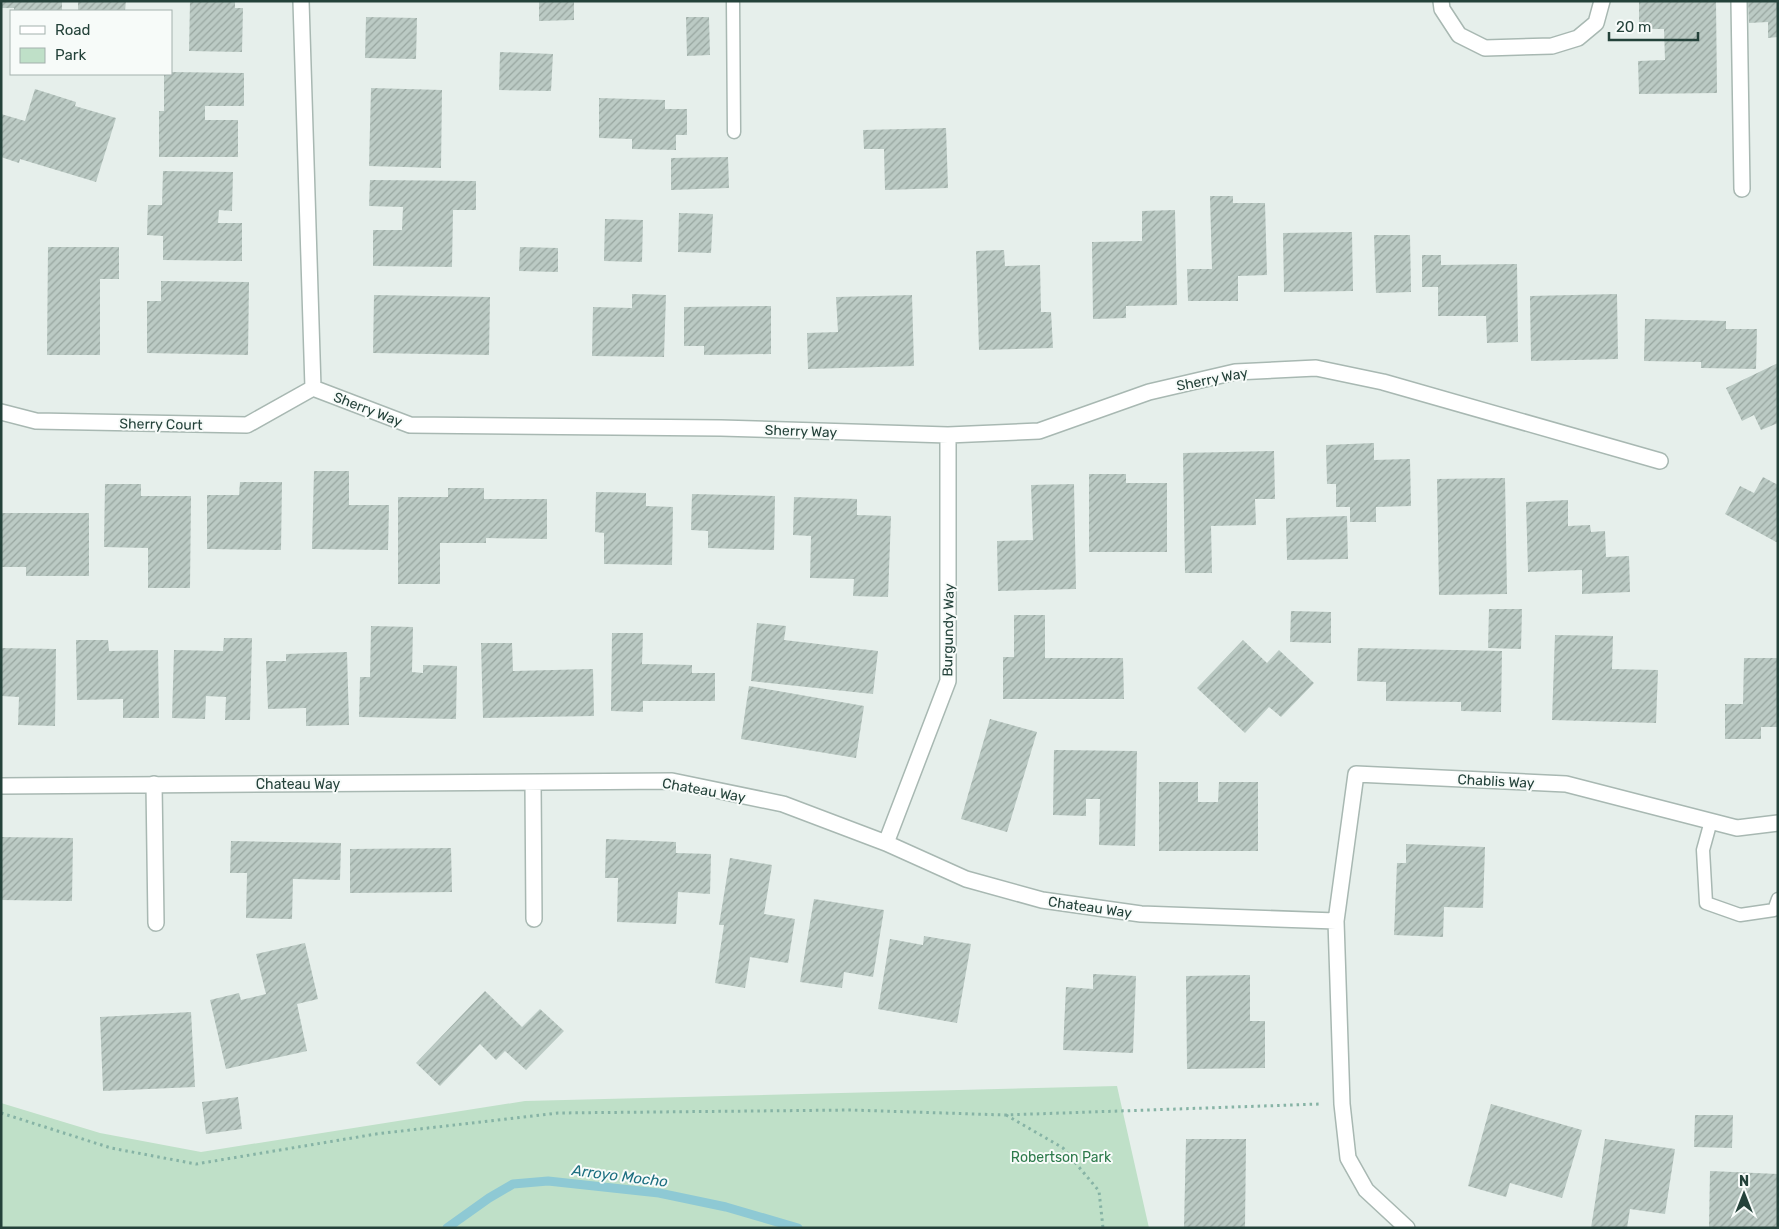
<svg xmlns="http://www.w3.org/2000/svg" width="1779" height="1229" font-family="Rubik,sans-serif">
<style>
.green{fill:#bfe0c8}
.lines{fill:none;stroke-linecap:round;stroke-linejoin:round}
.stream{stroke:#8ec9d4;stroke-width:9}
.building{fill:url(#building-hatch)}
.lane-casing{stroke:#a8b8b2;stroke-width:15}
.street-casing{stroke:#a8b8b2;stroke-width:18}
.path{stroke:#86b3a5;stroke-width:3;stroke-dasharray:2.5 4;stroke-linecap:butt}
.lane{stroke:#fff;stroke-width:12}
.street{stroke:#fff;stroke-width:15}
.labels{text-anchor:middle;stroke-width:4;stroke-linejoin:round;paint-order:stroke}
.street-label{font-size:14px;fill:#24423a;stroke:#f7fbf9}
.park-label{font-size:14px;fill:#2d7a4b;stroke:#f7fbf9}
.water-label{font-size:15px;font-style:italic;fill:#1c6f80;stroke:#f7fbf9}
</style>
<defs>
<pattern id="building-hatch" width="6" height="6" patternUnits="userSpaceOnUse" patternTransform="scale(1.25)"><rect width="6" height="6" fill="#bbcac4"/><path d="M-1 1l2-2M0 6l6-6M5 7l2-2" fill="none" stroke="#98a6a0"/></pattern>
</defs>
<rect width="100%" height="100%" fill="#e6efeb"/>
<path class="green" d="M1117 1086 1149 1228H1V1103L100 1133 201 1152 525 1101Z"/>
<g class="lines">
<path class="stream" d="M447 1228 489 1198 513 1184 548 1181 659 1193 726 1207 798 1228"/>
</g>
<path class="building" d="M1 1H62V11H14V8H1Z
M78 1H126L125 11H78Z
M190 1H235V8H243L242 52 189 51Z
M539 1H574V20L539 21Z
M1639 1H1716L1717 93 1639 94 1638 61 1665 60 1664 29H1639Z
M1748 1H1778V37L1768 38V22L1749 23Z
M366 17 417 18 416 59 365 58Z
M686 17H709L710 55 687 56Z
M500 52 553 54 551 91 499 90Z
M171 72 244 73V106H205V120H238V157H159V111H164V74H171Z
M371 88 442 90 441 168 369 166Z
M35 89 76 102 75 106 116 118 96 182 20 159 19 163 1 157V114L25 121Z
M599 98 665 100V109H687V135H676V150L632 149V139L599 138Z
M946 128 948 188 885 190 884 149H864L863 130Z
M728 157 729 188 671 190V158Z
M163 171 233 172 232 211 219 210 218 223H242V261L163 260V236L147 235 148 205H162Z
M370 180 476 181V210H453L452 267 373 266V230H402L403 207 369 206Z
M1210 196H1233V203H1265L1267 275 1238 276V301H1188L1187 269H1212Z
M1175 210 1177 305 1126 306V318L1093 319 1092 242 1142 241V211Z
M679 213 713 214 711 253 678 252Z
M605 219 643 220 642 262 604 261Z
M1352 232 1353 291 1284 292 1283 233Z
M1374 235H1410L1411 292 1376 293Z
M48 247H119V279H100V355H47Z
M520 247 558 248V272L519 271Z
M1004 250 1005 266 1040 265 1041 312H1051L1053 348 979 350 976 251Z
M1422 255H1441V265L1517 264 1518 342 1487 343 1486 316H1438V287H1422Z
M161 281 249 282 248 355 147 353V301H161Z
M632 294 666 295 664 357 592 356 593 307 632 308Z
M1617 294 1618 359 1531 361 1530 296Z
M374 295 490 297 489 355 373 353Z
M912 295 914 366 808 369 807 333 838 332 836 297Z
M771 306V354L704 355V346H684V307Z
M1645 319 1726 321V329H1757L1756 369 1701 368V362L1644 361Z
M1778 363V423L1761 430 1754 415 1742 421 1726 388Z
M1374 443V460L1410 459 1411 506 1376 507V522H1350V507H1336V484H1327L1326 445Z
M1274 451 1275 499H1255L1256 525 1211 526 1212 573H1185L1183 453Z
M314 471H349V505H389L388 550 312 549Z
M1089 474H1126V483H1167V552H1089Z
M1763 477 1778 485V543L1725 514 1740 486 1754 493Z
M1505 478 1507 594 1439 595 1437 479Z
M240 482H282L281 550 207 549V495H239Z
M105 484H141V496H191L190 588H148V548L104 547Z
M1074 484 1076 589 998 591 997 541 1033 540 1031 485Z
M448 488H484V499H547V539L486 538V543H440V584H398V497H448Z
M596 492 646 493V506L673 507 672 565 604 564V533L595 532Z
M692 494 775 496 774 550 708 548V531L691 530Z
M794 497 857 499V515L891 516 888 597 853 596 854 579 810 578 811 536 793 535Z
M1568 500V526L1590 525 1591 532 1605 531 1606 557 1629 556 1630 592 1582 594V570L1528 572 1526 502Z
M1 513H89V576H26V567H1Z
M1347 516 1348 559 1287 560 1286 518Z
M1489 609H1522L1521 649 1488 648Z
M1291 611 1331 612V643L1290 642Z
M1014 615H1045V658H1123L1124 699H1003V657H1014Z
M757 623 786 626 784 640 878 651 873 694 751 681Z
M371 626 413 627 412 672 423 673V665L457 666 456 719 359 717 360 677H370Z
M612 633H643L642 664 692 665V673H715V701H643V712L611 711Z
M1555 635 1613 636 1612 669 1658 670 1656 723 1552 720Z
M224 638H252L250 720H225L226 697 206 696 205 719 172 718 174 650 223 651Z
M76 640H108L109 651 158 650 159 718H123V699L77 700Z
M1243 640 1267 663 1279 650 1314 683 1281 717 1269 707 1245 733 1197 688Z
M481 643H512L513 671 593 669 594 716 483 718Z
M1 648 56 649 55 726 18 725 19 697 1 696Z
M1358 648 1502 651 1501 712 1461 711V702L1386 701V682L1357 681Z
M347 652 349 725 306 726V708L268 709 266 661H286V654Z
M1744 658H1778V727H1761V739H1725V704H1743Z
M749 686 864 706 856 758 741 739Z
M990 719 1037 732 1007 832 961 819Z
M1054 750 1137 751 1135 846 1099 845 1100 799H1086V816L1053 815Z
M1159 782H1198V802H1218L1219 782H1258V851H1159Z
M1 837 73 838 72 901 1 900Z
M606 839 676 842V853L711 854 710 894 678 892 676 924 617 922 618 878H605Z
M231 841 341 843 340 880 293 879 292 919 246 918 247 873H230Z
M1406 844 1485 847 1483 908 1444 907 1443 937 1394 935 1397 863H1406Z
M451 848 452 892 350 893V849Z
M730 858 772 865 764 914 795 919 788 963 750 957 745 988 715 983 724 925H719Z
M814 899 884 910 873 977 844 972 842 988 800 982Z
M924 936 971 944 957 1023 878 1009 890 939 923 945Z
M305 943 318 999 297 1004 307 1051 226 1069 210 1000 239 993 241 1000 266 994 256 954Z
M1093 974 1136 976 1133 1053 1063 1050 1066 987 1093 989Z
M1250 975V1021H1265V1068L1187 1069 1186 976Z
M485 991 522 1027 540 1009 564 1031 526 1070 505 1051 496 1060 480 1044 440 1086 416 1063Z
M191 1012 195 1087 103 1091 100 1017Z
M238 1097 242 1129 206 1134 202 1102Z
M1491 1104 1582 1130 1562 1198 1510 1183 1506 1197 1468 1186Z
M1695 1115H1733L1732 1148 1694 1147Z
M1186 1139H1246L1245 1228H1184Z
M1605 1139 1675 1149 1665 1214 1630 1209 1627 1228H1591Z
M1710 1171 1778 1174V1228H1709Z"/>
<g class="lines">
<g class="lane-casing">
<path id="lane" d="M733 1 734 132
M1711 821 1703 850 1706 903 1740 915 1774 910 1778 899"/>
</g>
<g class="street-casing">
<path id="street" d="M301 1 313 388
M1441 1 1442 9 1459 35 1485 48 1552 46 1578 38 1596 23 1602 1
M1739 1 1742 189
M313 388 410 425 721 428 948 435 1039 431 1149 392 1235 372 1316 368 1383 382 1660 461
M1 412 36 421 247 425 313 388
M533 783 534 919
M154 784 156 923
M1 786 672 781 783 804 886 843 966 879 1042 900 1141 914 1336 921
M886 843 948 681V435
M1407 1228 1366 1190 1348 1158 1342 1104 1336 921 1356 774 1566 784 1737 828 1778 823"/>
</g>
<path class="path" d="M1 1113 111 1148 196 1164 376 1134 558 1113 851 1110 1005 1115 1320 1104
M1006 1115 1063 1148 1099 1191 1103 1228"/>
<use href="#lane" class="lane"/>
<use href="#street" class="street"/>
</g>
<g class="labels">
<g class="street-label">
<text transform="translate(1212 379) rotate(-11)" y="5">Sherry Way</text>
<text transform="translate(368 409) rotate(21)" y="5">Sherry Way</text>
<text transform="translate(161 424) rotate(1)" y="5">Sherry Court</text>
<text transform="translate(801 431) rotate(2)" y="5">Sherry Way</text>
<text transform="translate(948 630) rotate(-89)" y="5">Burgundy Way</text>
<text transform="translate(1496 781) rotate(3)" y="5">Chablis Way</text>
<text x="298" y="789">Chateau Way</text>
<text transform="translate(704 790) rotate(10)" y="5">Chateau Way</text>
<text transform="translate(1090 907) rotate(8)" y="5">Chateau Way</text>
</g>
<g class="park-label">
<text x="1061" y="1162">Robertson Park</text>
</g>
<g class="water-label">
<text transform="translate(620 1176) rotate(7)" y="5">Arroyo Mocho</text>
</g>
</g>
<rect width="1779" height="1229" fill="none" stroke="#24423a" stroke-width="5"/>
<rect x="10" y="10" width="162" height="65" fill="#f7fbf9" stroke="#a3b1ad"/>
<rect x="20" y="26" width="25" height="8" fill="#ffffff" stroke="#a3b1ad"/>
<text x="55" y="35" font-size="15" fill="#24423a">Road</text>
<rect x="20" y="48" width="25" height="15" fill="#bfe0c8" stroke="#a3b1ad"/>
<text x="55" y="60" font-size="15" fill="#24423a">Park</text>
<g transform="translate(1744 1194)" stroke="#f7fbf9" stroke-width="4" paint-order="stroke">
<path d="M0-4L9 19L0 12L-9 19Z" fill="#24423a"/>
<text y="-8" font-size="14" font-weight="bold" text-anchor="middle" fill="#24423a">N</text>
</g>
<path d="M1609 32v8h89v-8" fill="none" stroke="#24423a" stroke-width="2.5"/>
<text x="1616" y="32" font-size="15" fill="#24423a" stroke="#f7fbf9" stroke-width="4" paint-order="stroke">20 m</text>
</svg>
